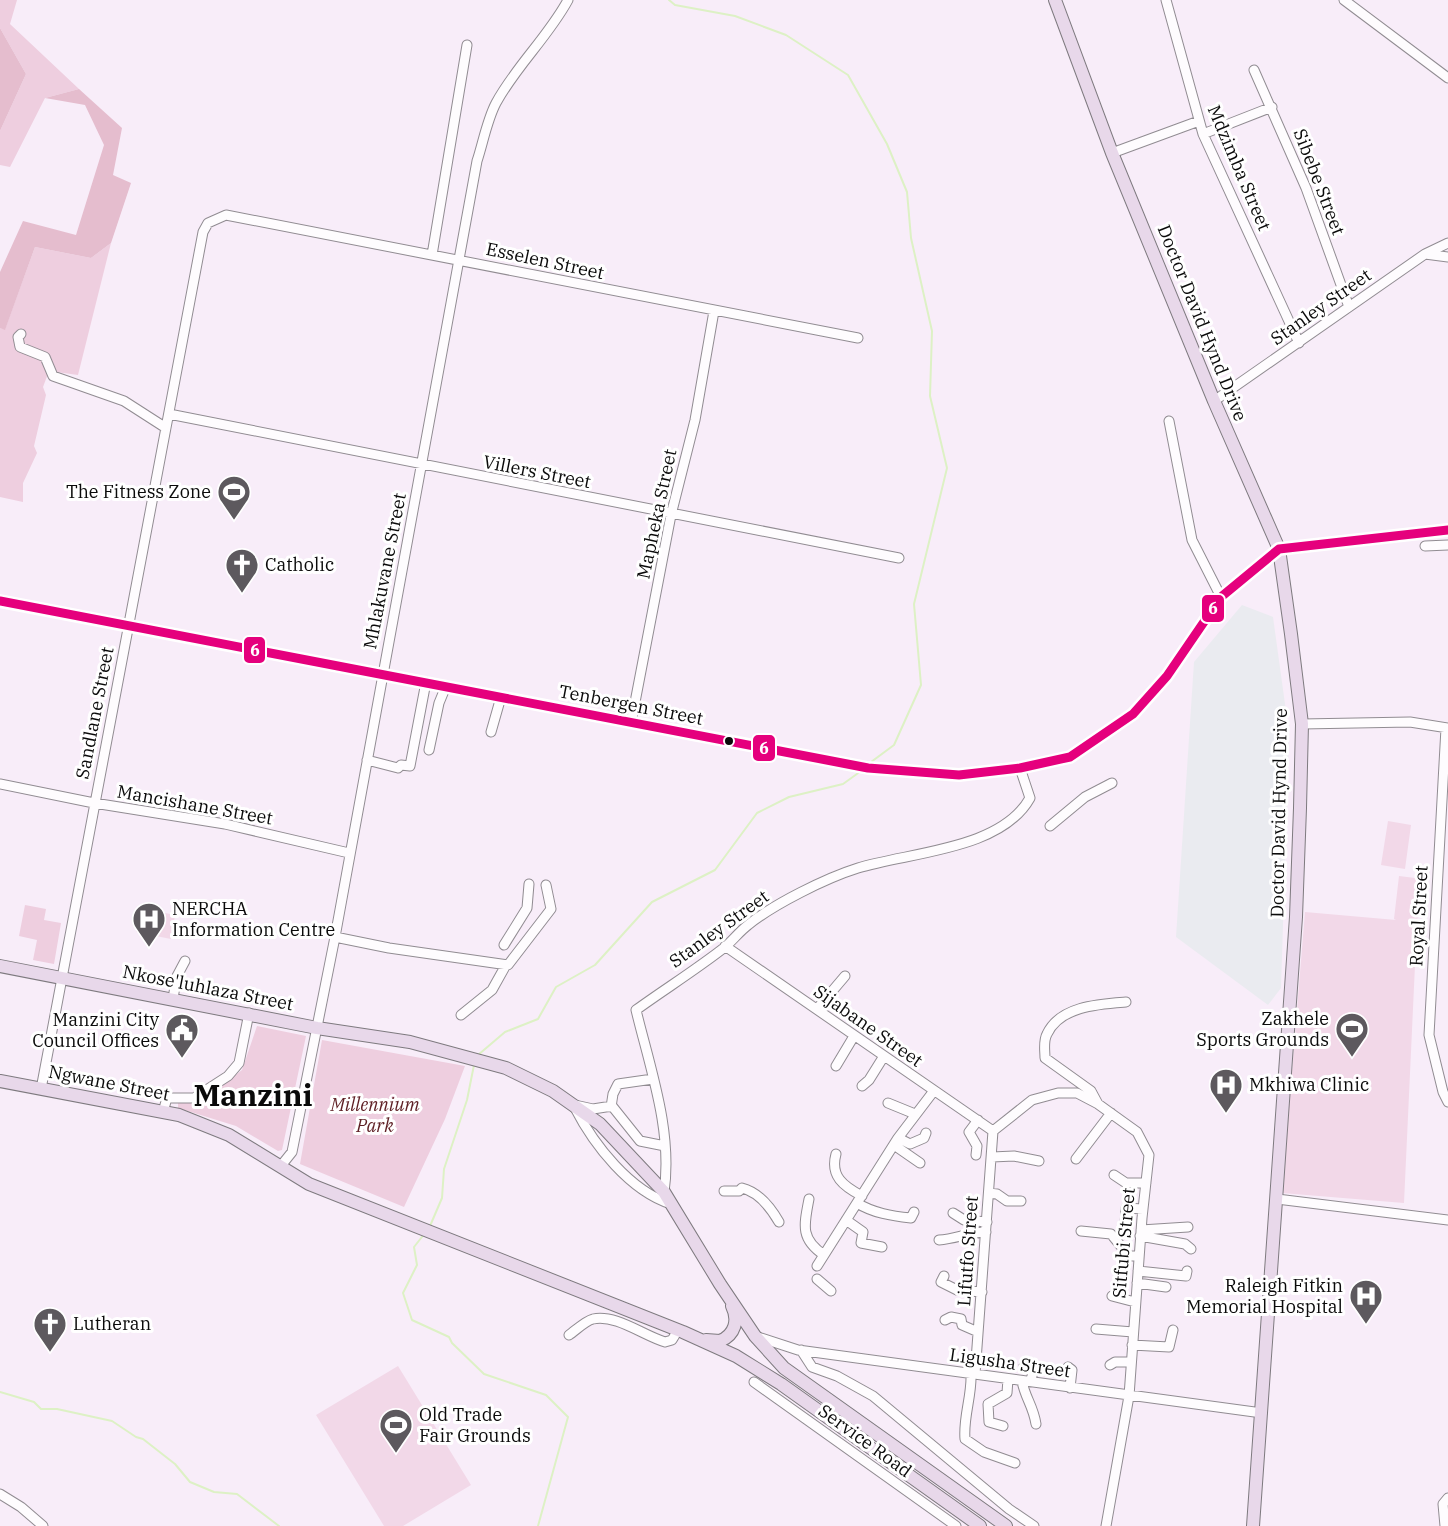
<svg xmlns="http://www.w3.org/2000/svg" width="1448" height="1526" font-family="'IBM Plex Serif',serif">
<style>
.industrial{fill:#eaebf0}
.green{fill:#eecedf}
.forest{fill:#e5bdce}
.pitch{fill:#f2d8e8}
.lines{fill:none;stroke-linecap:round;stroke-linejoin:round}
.stream{stroke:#ddf1c5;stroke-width:2}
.minor-casing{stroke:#918c92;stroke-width:11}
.major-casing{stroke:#7e7a7f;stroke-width:14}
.minor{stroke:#fefcfe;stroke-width:9}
.major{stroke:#e8d8ea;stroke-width:12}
.bus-1-casing{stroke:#fff;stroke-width:14}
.bus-1{stroke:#e5007d;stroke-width:9}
.bus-dot{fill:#0a0a0a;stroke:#fff;stroke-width:2}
.labels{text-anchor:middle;stroke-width:6;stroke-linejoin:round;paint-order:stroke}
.street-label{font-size:18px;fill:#0a0a0a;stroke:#fff}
.poi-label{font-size:18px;fill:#0a0a0a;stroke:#fff;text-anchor:start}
.park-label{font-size:18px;font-style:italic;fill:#5e1f24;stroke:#fff}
.town-label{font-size:30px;font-weight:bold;fill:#0a0a0a;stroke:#fff}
.line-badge{stroke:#fff;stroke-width:2}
.badge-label{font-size:16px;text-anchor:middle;font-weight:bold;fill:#fff}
</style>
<rect width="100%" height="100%" fill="#f8edf9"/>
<path class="industrial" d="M1242 605 1273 617 1289 733 1281 988 1268 1005 1176 937 1194 662Z"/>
<path class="green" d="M0 0H17L10 24 79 89 45 98 10 167 0 165V131L26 74 0 28Z
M111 243 78 375 49 371 43 387 46 395 34 446 37 453 23 483V502L0 497V328L5 329 35 247 91 258Z
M25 905 46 909 44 920 61 923 54 964 33 960 37 940 19 936Z
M257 1026 306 1036 282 1150 278 1151 236 1126 178 1108V1101L203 1100 242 1070Z
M322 1040 465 1066 445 1119 404 1207 300 1164Z"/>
<path class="forest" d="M0 28 26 74 0 131Z
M79 89 122 128 113 175 131 183 111 243 91 258 35 247 5 330 0 328V272L23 221 76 235 104 145 85 105 45 98Z"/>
<path class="pitch" d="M1388 821 1411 825 1405 869 1381 865Z
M1399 876 1423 879 1417 922 1404 1203 1282 1193 1305 912 1396 920 1394 919Z
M141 908 175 915 171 939 136 932Z
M398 1366 471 1485 403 1526H384L316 1415Z"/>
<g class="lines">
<path class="stream" d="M669 0 675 5 735 16 786 35 848 75 887 144 907 192 911 238 932 331 930 396 947 468 914 604 921 685 894 745 867 765
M478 1055 505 1032 538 1019 556 987 595 965 652 902 715 870 757 813 789 797 843 784 861 771
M430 1226 442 1198 444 1169 467 1100 474 1065
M425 1233 414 1247 417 1265 403 1293 412 1320 449 1337 452 1343 484 1374 546 1395 568 1417 538 1526
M0 1392 34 1402 41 1409H57L112 1421 136 1437 143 1439 175 1464 190 1482 214 1492 237 1494 279 1526"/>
<g class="minor-casing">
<path id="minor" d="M1166 0 1203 134 1299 343
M1344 0 1448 78
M1254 70 1306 188 1349 307
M1203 134 1272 107
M1112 153 1199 121
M1425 254 1448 257
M432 255 467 45
M21 334 18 337 20 347 45 357 53 376 124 401 166 428
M1214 401 1425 254 1448 243
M169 414 899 558
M1169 421 1192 540 1221 597
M1425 546 1448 545
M0 601 868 768 959 775 1020 768 1070 757 1133 714 1167 676 1221 597 1279 549 1448 530
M631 723 671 515 695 420 714 311
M1302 724 1410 722 1448 728
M1446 728 1429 1035 1443 1092 1448 1102
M491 732 501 697
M429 750 439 703 446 686
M367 760 398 768 401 765 410 766 426 682
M0 784 94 803 225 824 349 853
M1050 826 1085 797 1112 783
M335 937 389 948 508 965 551 909 546 885
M504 945 527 908 529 884
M725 946 993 1131
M173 998 177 976 185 961
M817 1009 845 976
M461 1015 492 990 506 965
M836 1066 854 1036
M862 1086 869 1080 884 1056
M41 1089 203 232 208 223 226 215 858 338
M888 1103 915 1114
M1098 1104 1091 1091 1045 1058C1045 1051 1043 1041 1047 1034 1060 1006 1099 1004 1126 1002
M575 1105 593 1109 612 1106 640 1141 665 1146
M611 1107 613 1094 618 1084 653 1079
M575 1108C594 1145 630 1191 671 1204
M163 1112 167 1098H194L228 1076 239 1063 249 1013
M993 1131 1032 1100 1058 1093H1077L1098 1104 1137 1132 1149 1155 1142 1218 1129 1396 1106 1526
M898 1138 910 1144 924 1138 926 1133
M894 1145 920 1163
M836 1154C830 1176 843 1186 862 1196
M976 1155 977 1146 969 1132 978 1120
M992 1157 1014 1156 1039 1161
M1076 1159 1111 1113
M280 1167 292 1152 335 937 477 161C483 143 487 120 496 103 516 66 548 37 568 0
M1114 1175 1126 1183H1146
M724 1191H739L742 1188C758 1192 771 1208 779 1222
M664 1192C673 1132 650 1068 636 1010 665 989 697 969 725 947 733 940 740 931 748 925 774 904 826 878 858 868 910 852 1001 850 1030 798L1020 768
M989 1193 997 1194 1007 1201H1021
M809 1199C804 1225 800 1239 824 1255
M1277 1199 1448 1220
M857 1203C873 1213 892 1216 911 1218L914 1212
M953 1213 964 1220 987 1222
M846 1220 863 1232 861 1243 882 1247
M1125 1226 1126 1208 1143 1209
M1141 1230 1188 1227
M1081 1231 1111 1234 1129 1256H1139
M1140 1236 1185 1244 1191 1249
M939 1240C956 1239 969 1232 986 1232
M817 1266 898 1138 933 1092
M1138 1271 1186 1276 1187 1271
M944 1276 941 1282 957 1290 982 1292
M817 1279 831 1291
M1137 1283 1166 1287
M1112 1296 1135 1302
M945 1320 951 1317 961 1319 962 1325 978 1332
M1096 1329 1133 1332
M569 1335C575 1331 585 1321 593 1319 616 1314 644 1336 665 1342L672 1340 678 1330
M758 1337 798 1350 1262 1413
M1132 1345 1169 1347 1173 1330
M801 1350 812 1367 837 1376 873 1396 1009 1509 1034 1526
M1110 1365 1115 1362H1131
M1024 1366 1033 1370 1031 1382
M1068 1367 1072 1370 1070 1388
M971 1374C972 1396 963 1417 965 1439L984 1452 1015 1463
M975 1374 993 1131
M1022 1381C1025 1398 1033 1405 1036 1424
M754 1382 956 1526
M1003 1426 989 1422 988 1404 1007 1393 1008 1379
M0 1494 21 1507 43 1526
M1445 1526 1443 1504 1448 1498"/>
</g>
<g class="major-casing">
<path id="major" d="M1055 0 1112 153 1214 401 1279 549 1291 634 1302 724 1300 808 1296 917 1253 1526
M0 966 317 1028 410 1042 506 1068 553 1091 600 1124 664 1192 720 1284 755 1336 784 1368 1006 1526
M0 1081 179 1115 229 1135 309 1184 683 1332 736 1356 781 1384 980 1526
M706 1340 720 1341C735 1335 739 1320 732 1306"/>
</g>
<use href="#minor" class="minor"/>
<use href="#major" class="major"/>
<g class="bus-1-casing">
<path id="bus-1" d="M0 601 868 768 959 775 1020 768 1070 757 1133 714 1167 676 1221 597 1279 549 1448 530"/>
</g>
<use href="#bus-1" class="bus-1"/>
</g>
<defs>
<g id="stadium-pin" transform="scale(1.725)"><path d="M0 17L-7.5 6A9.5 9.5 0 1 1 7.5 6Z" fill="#5d595e" stroke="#fff"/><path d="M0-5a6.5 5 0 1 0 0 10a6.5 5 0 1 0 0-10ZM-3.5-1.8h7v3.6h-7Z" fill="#fff"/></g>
<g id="church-pin" transform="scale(1.725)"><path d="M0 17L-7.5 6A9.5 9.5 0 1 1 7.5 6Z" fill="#5d595e" stroke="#fff"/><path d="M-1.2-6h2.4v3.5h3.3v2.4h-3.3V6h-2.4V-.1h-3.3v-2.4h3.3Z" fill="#fff"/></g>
<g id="hospital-pin" transform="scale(1.725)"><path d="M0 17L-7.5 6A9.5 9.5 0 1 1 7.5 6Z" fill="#5d595e" stroke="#fff"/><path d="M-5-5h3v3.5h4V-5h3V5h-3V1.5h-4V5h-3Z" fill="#fff"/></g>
<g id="civic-pin" transform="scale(1.725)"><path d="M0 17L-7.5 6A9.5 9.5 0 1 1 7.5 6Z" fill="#5d595e" stroke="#fff"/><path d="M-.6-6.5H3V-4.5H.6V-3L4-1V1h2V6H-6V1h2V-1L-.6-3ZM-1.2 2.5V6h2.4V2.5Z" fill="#fff"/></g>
</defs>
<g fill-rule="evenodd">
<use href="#stadium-pin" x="234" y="492"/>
<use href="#church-pin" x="242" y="565"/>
<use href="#hospital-pin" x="149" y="919"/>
<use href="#stadium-pin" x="1352" y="1029"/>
<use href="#civic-pin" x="182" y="1030"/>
<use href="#hospital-pin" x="1226" y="1085"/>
<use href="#hospital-pin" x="1366" y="1296"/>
<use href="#church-pin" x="50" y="1324"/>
<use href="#stadium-pin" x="396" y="1425"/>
</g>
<circle class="bus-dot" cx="729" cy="741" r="5"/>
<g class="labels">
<g class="street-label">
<text transform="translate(1239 168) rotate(67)" y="6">Mdzimba Street</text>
<text transform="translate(1319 182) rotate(69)" y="6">Sibebe Street</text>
<text transform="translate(545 261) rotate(12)" y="6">Esselen Street</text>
<text transform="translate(1321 307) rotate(-35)" y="6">Stanley Street</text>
<text transform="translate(1202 323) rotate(68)" y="6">Doctor David Hynd Drive</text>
<text transform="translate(537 472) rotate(11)" y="6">Villers Street</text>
<text transform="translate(657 514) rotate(-78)" y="6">Mapheka Street</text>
<text transform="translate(385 571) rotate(-79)" y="6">Mhlakuvane Street</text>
<text transform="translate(631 705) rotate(11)" y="6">Tenbergen Street</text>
<text transform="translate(95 713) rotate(-79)" y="6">Sandlane Street</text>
<text transform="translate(195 805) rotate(10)" y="6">Mancishane Street</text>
<text transform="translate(1279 813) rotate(-89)" y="6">Doctor David Hynd Drive</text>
<text transform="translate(1419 916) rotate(-87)" y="6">Royal Street</text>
<text transform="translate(719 929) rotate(-36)" y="6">Stanley Street</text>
<text transform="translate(208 988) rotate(11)" y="6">Nkose'luhlaza Street</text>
<text transform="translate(868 1026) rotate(35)" y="6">Sijabane Street</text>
<text transform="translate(109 1083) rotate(11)" y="6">Ngwane Street</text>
<text transform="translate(1124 1243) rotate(-85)" y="6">Sitfubi Street</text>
<text transform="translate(968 1251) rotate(-86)" y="6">Lifutfo Street</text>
<text transform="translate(1010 1363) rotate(8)" y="6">Ligusha Street</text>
<text transform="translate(865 1441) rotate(36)" y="6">Service Road</text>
</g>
<g class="poi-label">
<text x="211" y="498" text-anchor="end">The Fitness Zone</text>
<text x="265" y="571">Catholic</text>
<text x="172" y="915">NERCHA<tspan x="172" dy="21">Information Centre</tspan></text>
<text x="1329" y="1025" text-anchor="end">Zakhele<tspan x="1329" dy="21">Sports Grounds</tspan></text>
<text x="159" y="1026" text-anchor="end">Manzini City<tspan x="159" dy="21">Council Offices</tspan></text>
<text x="1249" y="1091">Mkhiwa Clinic</text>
<text x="1343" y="1292" text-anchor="end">Raleigh Fitkin<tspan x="1343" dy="21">Memorial Hospital</tspan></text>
<text x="73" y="1330">Lutheran</text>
<text x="419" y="1421">Old Trade<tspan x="419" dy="21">Fair Grounds</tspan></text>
</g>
<g class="park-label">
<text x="375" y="1111">Millennium<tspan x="375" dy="21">Park</tspan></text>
</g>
<g class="town-label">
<text x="253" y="1106">Manzini</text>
</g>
</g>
<g class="line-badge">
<rect x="1201" y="594" width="24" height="29" rx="6" fill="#e5007d"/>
<rect x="243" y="636" width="23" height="28" rx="6" fill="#e5007d"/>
<rect x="752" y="734" width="24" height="28" rx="6" fill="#e5007d"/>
</g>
<g class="badge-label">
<text x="1213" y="614">6</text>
<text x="255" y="656">6</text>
<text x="764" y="754">6</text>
</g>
</svg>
